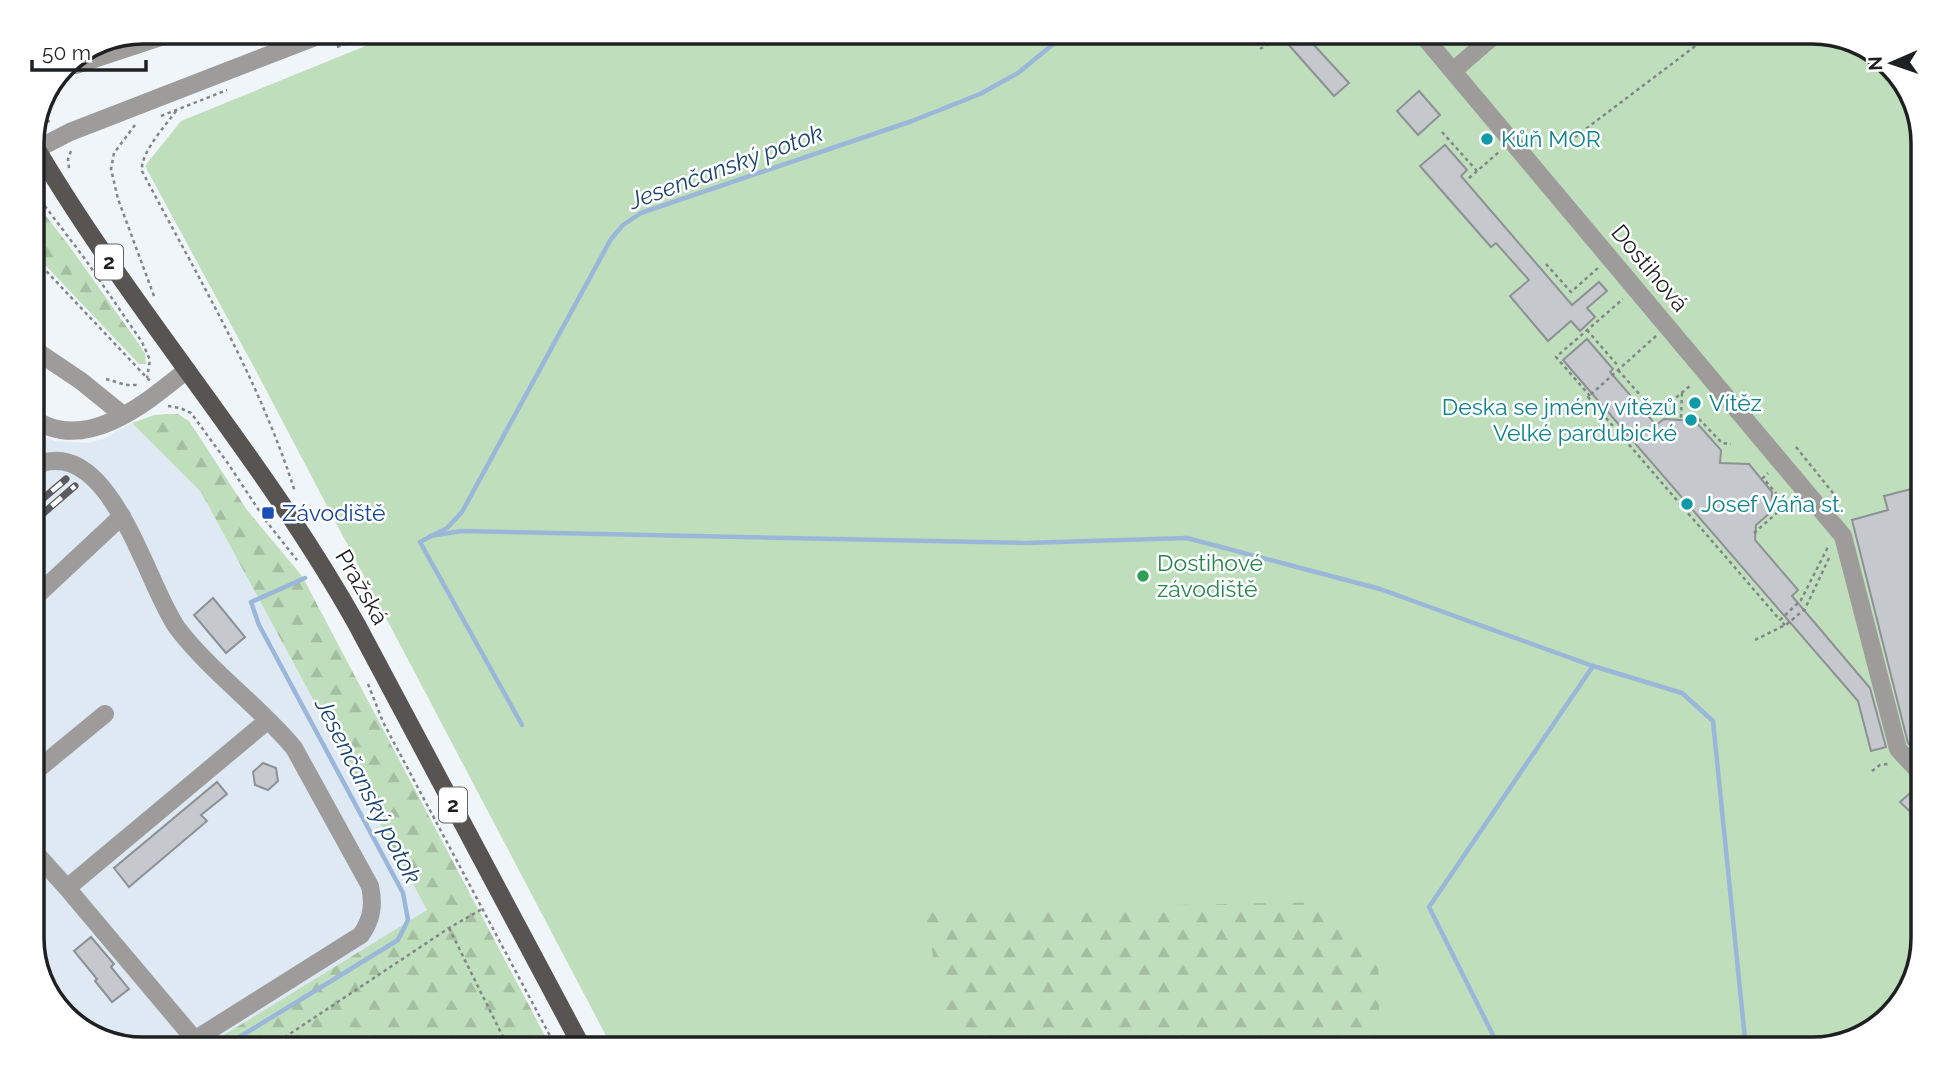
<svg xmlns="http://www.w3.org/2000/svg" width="1955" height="1081" font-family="Raleway,sans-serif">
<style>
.built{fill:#dee9f3}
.grass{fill:#bfdebb}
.forest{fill:url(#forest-firs)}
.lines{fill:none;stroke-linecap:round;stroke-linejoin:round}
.stream{stroke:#9ab7da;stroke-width:4.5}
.building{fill:#c5c9ce;stroke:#8d9195;stroke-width:2}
.path{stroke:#838689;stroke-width:2.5;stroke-dasharray:3.5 3.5;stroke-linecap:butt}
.minor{stroke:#9d9c9a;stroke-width:18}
.major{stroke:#575451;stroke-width:18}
.rail-casing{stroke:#595b5e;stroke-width:7}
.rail{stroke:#fff;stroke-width:4.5;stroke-dasharray:13;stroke-linecap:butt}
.culture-dot{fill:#0f9aa8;stroke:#fff;stroke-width:2.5}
.transit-dot{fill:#1a4fb4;stroke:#fff;stroke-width:2.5}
.leisure-dot{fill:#2e9e5b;stroke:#fff;stroke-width:2.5}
.labels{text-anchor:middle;stroke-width:5;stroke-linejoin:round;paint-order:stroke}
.shield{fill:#fff;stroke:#626364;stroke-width:2}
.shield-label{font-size:21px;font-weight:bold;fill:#1f2022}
.culture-label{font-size:23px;fill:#0d838f;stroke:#fff;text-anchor:start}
.street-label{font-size:23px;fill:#1f2022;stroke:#fff}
.transit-label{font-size:23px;fill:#164399;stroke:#fff;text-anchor:start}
.leisure-label{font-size:23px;fill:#27864d;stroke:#fff;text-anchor:start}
.water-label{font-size:24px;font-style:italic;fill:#1c4571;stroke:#fff}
.rim{fill:none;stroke:#1f2022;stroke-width:3.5}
</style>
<defs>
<pattern id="forest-firs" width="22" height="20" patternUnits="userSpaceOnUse" patternTransform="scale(1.75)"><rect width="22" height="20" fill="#bfdebb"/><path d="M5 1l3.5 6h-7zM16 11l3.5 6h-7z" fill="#a4bea0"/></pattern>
</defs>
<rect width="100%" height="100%" fill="#f0f5f9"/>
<path class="built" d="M132 423 201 492 427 910 201 1049H143L88 1035 50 1000 32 945V432L55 441 87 443 103 439Z"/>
<path class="grass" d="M400 32H1812L1867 46 1908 87 1923 136V407L1913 411 1923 453V938L1909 993 1868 1034 1812 1049H613L255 369 145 166 181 121Z"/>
<path class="forest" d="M32 198 70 247 136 340 145 354 146 364H139L32 251Z
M166 414H178L189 421 247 510 302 576 552 1049H201L427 910 201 492 132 423 154 415Z
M1327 902 1378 955 1380 1049H949L925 910Z"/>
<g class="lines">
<path class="stream" d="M430 536 462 531 1025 543 1187 538 1380 589 1593 666 1682 693 1713 721 1746 1049
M522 725 420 542 447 528 462 512 611 239 623 225 641 213 912 121 980 94 1018 73 1068 32
M220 1049 398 940 408 920 403 893 259 625 251 602 305 578
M1500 1049 1429 907 1593 666"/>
</g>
<path class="building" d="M1302 32 1349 83 1334 96 1288 44Z
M1419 91 1440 115 1418 135 1397 111Z
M1445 145 1467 170 1461 176 1572 305 1599 282 1607 291 1587 308 1595 317 1580 331 1571 321 1548 341 1510 296 1529 280 1496 243 1491 247 1420 166Z
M1587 339 1613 369 1610 372 1656 425 1664 419 1695 421 1721 450 1720 463 1749 464 1772 492 1771 512 1756 525 1755 540 1798 590 1792 596 1870 688 1886 747 1871 751 1858 701 1563 360Z
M1923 486V747L1913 748 1908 743 1852 520 1888 510 1884 496Z
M213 598 245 637 226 653 194 615Z
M263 763 276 768 278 781 268 790 255 785 253 772Z
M217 782 227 794 201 815 207 821 129 887 114 868Z
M1918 786 1923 787V824L1900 802Z
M91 937 114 964 111 967 129 989 112 1002 95 981 97 979 74 951Z"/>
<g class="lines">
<path class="path" d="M345 34 352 32
M337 47 376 32
M1260 49 1289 32
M176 111C166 125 140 153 142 171 197 276 259 378 295 492
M161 116 227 90
M40 118 53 123
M135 125 114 153 111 169 118 199 154 296
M1442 132 1477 171
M1575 137 1714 32
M69 168 68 159 71 151
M1469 178 1499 152
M32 189 85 259 142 342 150 360 147 378
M32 256 150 381
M1546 264 1571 292 1598 268
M1587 330 1619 367
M1656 336 1588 397 1780 620
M1618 370 1657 414 1692 384
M106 379 126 385H140
M1682 393 1681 417 1699 419 1722 443 1731 444
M1590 396 1556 357 1623 299
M168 406 180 408 191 413 227 462 266 521 297 560
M1796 447 1833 493 1838 502
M1754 533 1786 505 1763 478 1768 473
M1785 625 1780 620 1801 600 1829 545
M1755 640 1787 624 1805 609 1830 556
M368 684 383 722 557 1049
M1872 771 1880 765 1888 764
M449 928 509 1049
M267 1049 449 928 482 909"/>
<path class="minor" d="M1420 32 1843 536 1898 749 1923 776
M63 66 76 65 176 32
M1453 71 1491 38
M37 149 70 132 328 32
M32 348 81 381 123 415
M32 418C85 455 146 403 187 370
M32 467C110 428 146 586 178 629 212 673 259 706 294 748L370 886C374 905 372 919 361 935L180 1049
M32 600 122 516
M32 774 105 714
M32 849 67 888 195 1040
M67 888 267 721"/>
<path class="major" d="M32 141C130 309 262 455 357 625L583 1049"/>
<g class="rail-casing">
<path id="rail" d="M32 508 66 479
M32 523 75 486"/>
</g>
<use href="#rail" class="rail"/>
</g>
<g class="culture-dot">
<circle cx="1487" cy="139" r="7"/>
<circle cx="1695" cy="403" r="7"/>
<circle cx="1691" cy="420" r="7"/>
<circle cx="1687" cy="504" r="7"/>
</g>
<rect class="transit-dot" x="261" y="506" width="14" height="14" rx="3.5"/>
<circle class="leisure-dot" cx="1143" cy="576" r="7"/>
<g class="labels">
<g class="shield">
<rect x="95" y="244.5" width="28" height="35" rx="5"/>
<rect x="439" y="787.5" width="28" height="35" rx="5"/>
</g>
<g class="shield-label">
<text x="109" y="269">2</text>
<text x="453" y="812">2</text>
</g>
<g class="culture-label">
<text x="1501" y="147">Kůň MOR</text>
<text x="1709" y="411">Vítěz</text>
<text x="1677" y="415" text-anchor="end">Deska se jmény vítězů<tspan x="1677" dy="26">Velké pardubické</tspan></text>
<text x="1701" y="512">Josef Váňa st.</text>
</g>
<g class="street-label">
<text transform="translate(1650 268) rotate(50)" y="8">Dostihová</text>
<text transform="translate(362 587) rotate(60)" y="8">Pražská</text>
</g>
<g class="transit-label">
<text x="282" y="521">Závodiště</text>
</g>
<g class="leisure-label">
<text x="1157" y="571">Dostihové<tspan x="1157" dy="26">závodiště</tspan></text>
</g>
<g class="water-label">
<text transform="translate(726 167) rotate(-20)" y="8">Jesenčanský potok</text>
<text transform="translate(368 791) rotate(63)" y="8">Jesenčanský potok</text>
</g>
</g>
<path d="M0 0H1955V1081H0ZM143 44H1812A99 99 0 0 1 1911 143V938A99 99 0 0 1 1812 1037H143A99 99 0 0 1 44 938V143A99 99 0 0 1 143 44Z" fill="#fff" fill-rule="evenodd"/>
<path class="rim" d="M143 44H1812A99 99 0 0 1 1911 143V938A99 99 0 0 1 1812 1037H143A99 99 0 0 1 44 938V143A99 99 0 0 1 143 44Z"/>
<g transform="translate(1892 63) rotate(268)" stroke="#ffffff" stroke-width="5" paint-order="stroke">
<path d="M0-5L12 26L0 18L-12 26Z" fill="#1f2022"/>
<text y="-10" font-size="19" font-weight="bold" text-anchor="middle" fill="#1f2022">N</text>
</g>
<path d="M32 60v10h114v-10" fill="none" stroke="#1f2022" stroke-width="3.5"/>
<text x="42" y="60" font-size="21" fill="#1f2022" stroke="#ffffff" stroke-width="5" paint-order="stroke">50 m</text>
</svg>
